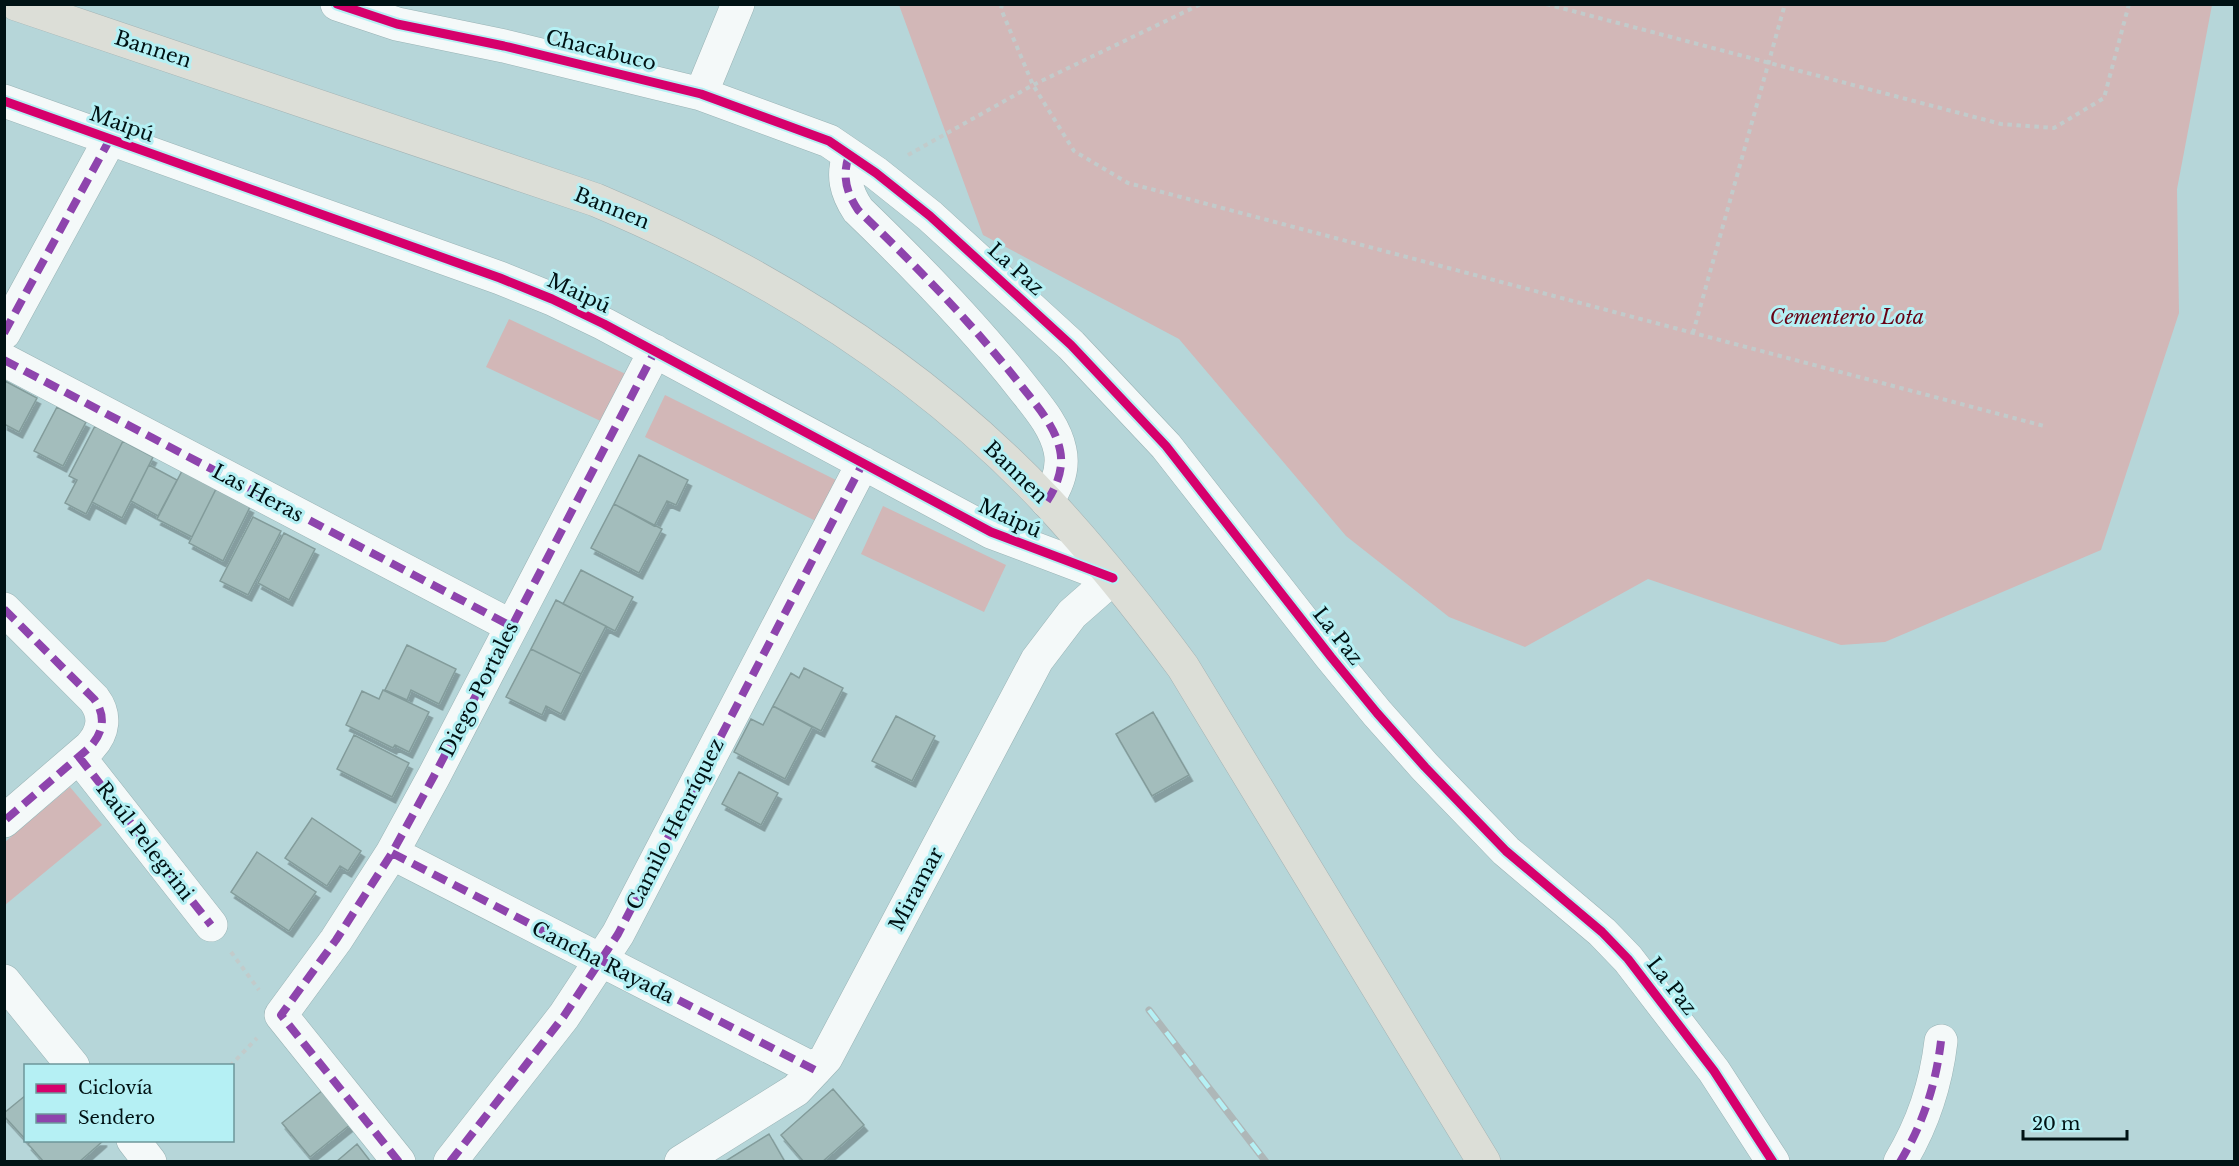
<svg xmlns="http://www.w3.org/2000/svg" width="2239" height="1166" font-family="'Libre Baskerville',serif">
<style>
.green{fill:#d2b7b7}
.building{fill:#a3bdbc;stroke:#839c9b;stroke-width:1.5;filter:url(#shadow)}
.lines{fill:none;stroke-linecap:round;stroke-linejoin:round}
.minor-casing{stroke:#99b3b5;stroke-width:34}
.major-casing{stroke:#a4b4b5;stroke-width:34}
.path{stroke:#c2cbcb;stroke-width:4;stroke-dasharray:4.5 4.5;stroke-linecap:butt}
.minor{stroke:#f4f9f9;stroke-width:33}
.major{stroke:#dcded7;stroke-width:33}
.rail-casing{stroke:#aeb7b8;stroke-width:7}
.rail{stroke:#b5f0f4;stroke-width:4.5;stroke-dasharray:14;stroke-linecap:butt}
.quiet{stroke:#8e44ad;stroke-width:8;stroke-dasharray:15 8;stroke-linecap:butt}
.cycleway-casing{stroke:#b5f0f4;stroke-width:13}
.cycleway{stroke:#d6006c;stroke-width:9}
.labels{text-anchor:middle;stroke-width:6;stroke-linejoin:round;paint-order:stroke}
.street-label{font-size:20px;fill:#001214;stroke:#b5f0f4}
.park-label{font-size:20px;font-style:italic;fill:#680214;stroke:#b5f0f4}
</style>
<defs>
<filter id="shadow"><feDropShadow dx="3.5" dy="6" stdDeviation="0" flood-color="#0004"/></filter>
</defs>
<rect width="100%" height="100%" fill="#b6d6d9"/>
<path class="green" d="M899 5H2212L2177 189 2179 313 2101 550 1885 642 1841 645 1648 579 1525 647 1449 617 1346 536 1179 339 983 235Z
M509 319 632 377 609 425 486 367Z
M665 395 842 483 822 524 645 437Z
M883 506 1006 565 984 612 861 554Z
M70 787 102 825 5 905V842Z"/>
<path class="building" d="M5 381 37 398 19 432 4 424Z
M57 407 86 422 63 466 34 451Z
M95 426 123 441 86 514 65 503 77 480 69 476Z
M123 441 153 457 122 518 92 502Z
M639 455 688 480 676 505 667 501 654 526 614 504Z
M149 465 177 480 158 516 131 501Z
M182 471 216 489 192 537 157 519Z
M216 489 250 507 223 561 189 543Z
M614 504 662 529 639 573 591 548Z
M253 517 281 531 248 595 220 581Z
M284 533 315 549 289 600 258 583Z
M581 570 633 597 615 631 563 604Z
M556 600 606 626 581 674 531 649Z
M407 645 456 669 439 704 411 690 407 700 385 690Z
M531 649 581 674 561 714 546 706 542 715 506 697Z
M804 668 843 688 821 731 773 706 791 673 799 678Z
M383 690 429 712 409 752 395 745 393 748 346 725 362 691 379 699Z
M773 706 812 727 785 779 734 752 751 719 763 725Z
M1153 712 1189 775 1152 796 1116 734Z
M896 716 935 736 912 781 872 761Z
M354 735 409 763 392 797 337 769Z
M739 772 778 793 761 825 722 804Z
M312 818 361 851 348 871 340 866 327 886 285 858Z
M257 852 316 892 289 931 231 892Z
M833 1089 864 1125 822 1162H804L781 1135Z
M323 1090 351 1124 310 1157 282 1123Z
M26 1095V1140L4 1116V1113Z
M769 1134 785 1162H724Z
M32 1140H103V1141L79 1162H44L28 1144Z
M357 1144 371 1162H336Z"/>
<g class="lines">
<g class="minor-casing">
<path id="minor" d="M337 4 397 24 504 46 701 94 829 141 876 173 930 216 1071 345 1166 446 1331 657 1377 713 1425 767 1506 851 1602 932 1628 959 1714 1071 1773 1162
M701 94 738 4
M4 101 500 278 552 299 604 324 991 532 1113 578
M849 155C842 176 846 192 858 210 916 266 973 324 1023 388 1037 406 1055 426 1060 450 1064 468 1057 486 1047 501
M4 333 110 139
M4 360 511 626
M4 609 94 699C106 715 104 732 90 747L4 821
M79 757 211 925
M392 853 815 1070
M4 981 73 1066
M133 1140 150 1162
M399 1162 281 1015 336 940 392 853 434 776 655 351
M450 1162 564 1016 618 934 863 463
M681 1162 796 1090 826 1058 1037 660 1072 614 1113 578
M1900 1162C1923 1124 1936 1084 1941 1041"/>
</g>
<g class="major-casing">
<path id="major" d="M16 4 596 200C765 271 922 368 1048 502 1096 554 1141 610 1183 667L1484 1162"/>
</g>
<path class="path" d="M1002 4 1001 9 1033 85 1074 151 1128 183 2044 426
M1546 4 2001 124 2054 128 2104 98 2129 4
M908 155 1033 85 1201 4
M1693 333 1785 4
M231 952 259 990
M230 1066 257 1038"/>
<use href="#minor" class="minor"/>
<use href="#major" class="major"/>
<g class="rail-casing">
<path id="rail" d="M1149 1010 1266 1162"/>
</g>
<use href="#rail" class="rail"/>
<path class="quiet" d="M849 155C842 176 846 192 858 210 916 266 973 324 1023 388 1037 406 1055 426 1060 450 1064 468 1057 486 1047 501
M4 333 110 139
M4 360 511 626
M4 609 94 699C106 715 104 732 90 747L4 821
M79 757 211 925
M392 853 815 1070
M399 1162 281 1015 336 940 392 853 434 776 655 351
M450 1162 564 1016 618 934 863 463
M1900 1162C1923 1124 1936 1084 1941 1041"/>
<g class="cycleway-casing">
<path id="cycleway" d="M337 4 397 24 504 46 701 94 829 141 876 173 930 216 1071 345 1166 446 1331 657 1377 713 1425 767 1506 851 1602 932 1628 959 1714 1071 1773 1162
M4 101 500 278 552 299 604 324 991 532 1113 578"/>
</g>
<use href="#cycleway" class="cycleway"/>
</g>
<g class="labels">
<g class="street-label">
<text transform="translate(153 49) rotate(18)" y="7">Bannen</text>
<text transform="translate(601 50) rotate(14)" y="7">Chacabuco</text>
<text transform="translate(122 124) rotate(20)" y="7">Maipú</text>
<text transform="translate(612 208) rotate(22)" y="7">Bannen</text>
<text transform="translate(1016 269) rotate(42)" y="7">La Paz</text>
<text transform="translate(579 293) rotate(25)" y="7">Maipú</text>
<text transform="translate(1016 472) rotate(44)" y="7">Bannen</text>
<text transform="translate(258 493) rotate(28)" y="7">Las Heras</text>
<text transform="translate(1010 518) rotate(24)" y="7">Maipú</text>
<text transform="translate(1338 636) rotate(52)" y="7">La Paz</text>
<text transform="translate(479 689) rotate(-63)" y="7">Diego Portales</text>
<text transform="translate(675 824) rotate(-63)" y="7">Camilo Henríquez</text>
<text transform="translate(145 841) rotate(52)" y="7">Raúl Pelegrini</text>
<text transform="translate(916 889) rotate(-62)" y="7">Miramar</text>
<text transform="translate(603 962) rotate(27)" y="7">Cancha Rayada</text>
<text transform="translate(1672 986) rotate(52)" y="7">La Paz</text>
</g>
<g class="park-label">
<text x="1847" y="324">Cementerio Lota</text>
</g>
</g>
<rect width="2239" height="1166" fill="none" stroke="#001214" stroke-width="12"/>
<rect x="24" y="1064" width="210" height="78" fill="#b5f0f4" stroke="#6d979a" stroke-width="1.5"/>
<rect x="36" y="1084" width="30" height="9" fill="#d6006c" stroke="#6d979a" stroke-width="1.5"/>
<text x="78" y="1094" font-size="18" fill="#001214">Ciclovía</text>
<rect x="36" y="1114" width="30" height="9" fill="#8e44ad" stroke="#6d979a" stroke-width="1.5"/>
<text x="78" y="1124" font-size="18" fill="#001214">Sendero</text>
<path d="M2023 1130v9h104v-9" fill="none" stroke="#001214" stroke-width="3"/>
<text x="2032" y="1130" font-size="18" fill="#001214" stroke="#b5f0f4" stroke-width="4.5" paint-order="stroke">20 m</text>
</svg>
